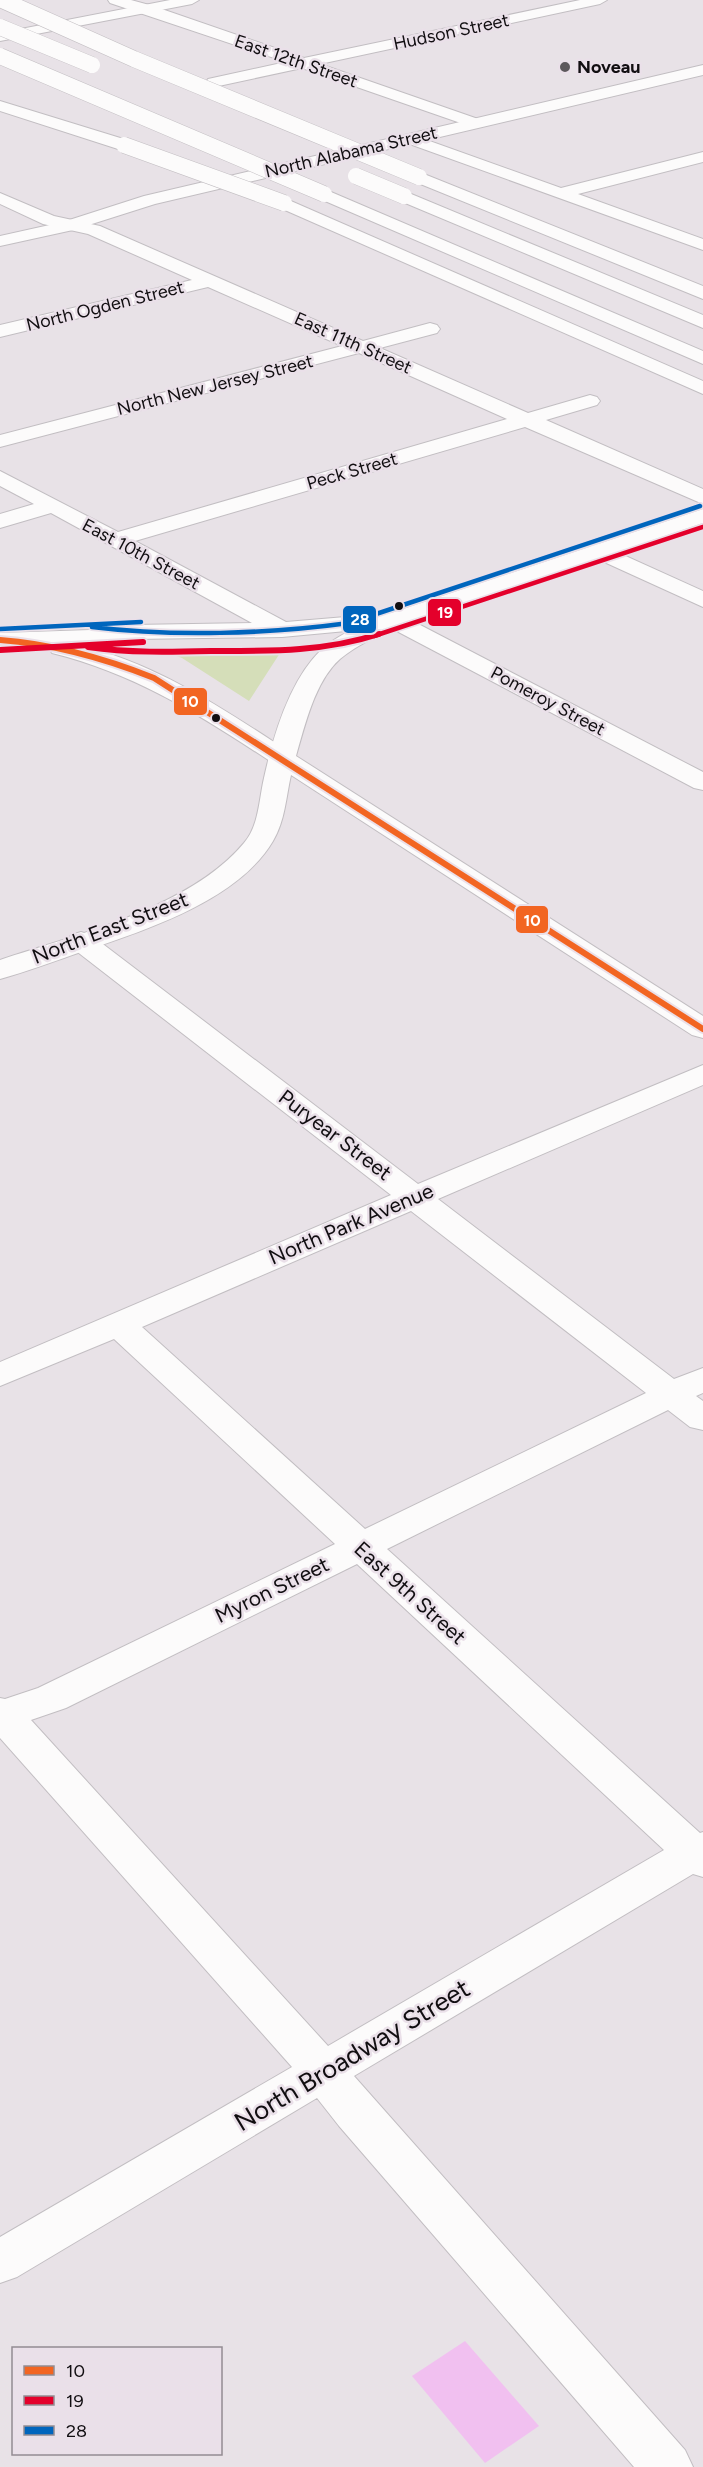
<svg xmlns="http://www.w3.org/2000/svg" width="703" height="2467" font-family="Figtree,sans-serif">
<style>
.green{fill:#d5deb9}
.water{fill:#f1c0f0}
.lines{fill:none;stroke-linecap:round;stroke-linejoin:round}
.minor-casing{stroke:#c2bec2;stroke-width:2}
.major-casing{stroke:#c2bec2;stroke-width:2}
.highway-casing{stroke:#c2bec2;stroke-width:2}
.minor{fill:#fcfbfb;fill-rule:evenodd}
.major{fill:#fcfbfb;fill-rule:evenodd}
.highway{fill:#fcfbfb;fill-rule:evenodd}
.highway-bridge-casing{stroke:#c2bec2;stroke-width:17;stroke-linecap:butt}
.highway-bridge{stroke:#fcfbfb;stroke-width:16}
.bus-1-casing{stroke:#eae0e9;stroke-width:10}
.bus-2-far1-casing{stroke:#eae0e9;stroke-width:8}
.bus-2-casing{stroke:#eae0e9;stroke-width:10}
.bus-3-casing{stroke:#eae0e9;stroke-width:8}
.bus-1{stroke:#f26522;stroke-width:6}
.bus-2-far1{stroke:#e4002b;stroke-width:4.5}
.bus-2{stroke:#e4002b;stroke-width:6}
.bus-3{stroke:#0065bd;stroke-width:4.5}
.poi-dot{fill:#5c585c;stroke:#eae0e9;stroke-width:2}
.bus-dot{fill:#110e11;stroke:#eae0e9;stroke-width:2}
.labels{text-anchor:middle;stroke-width:5;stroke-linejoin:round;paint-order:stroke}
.far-street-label{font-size:18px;fill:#110e11;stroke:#eae0e9}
.far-poi-label{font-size:18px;font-weight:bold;fill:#110e11;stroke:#eae0e9;text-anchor:start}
.street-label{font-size:21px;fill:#110e11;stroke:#eae0e9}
.near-street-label{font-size:26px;fill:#110e11;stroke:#eae0e9}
.line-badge{stroke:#eae0e9;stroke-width:2}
.badge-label{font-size:16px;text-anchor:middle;font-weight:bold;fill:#fff}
</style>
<rect width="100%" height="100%" fill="#e8e2e7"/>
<path class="green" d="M282 650 249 701 182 658 165 652Z"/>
<path class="water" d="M465 2341 539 2426 485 2463 412 2376Z"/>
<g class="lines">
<g class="minor-casing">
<path id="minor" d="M108 0H131L153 6 304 58 580 0H607L600 4 320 64 481 120 483 123 475 128 302 68 214 87 208 85 206 82 208 79 286 62 110 3Z
M410 134 561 188 703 152V162L578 194 703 239V250L404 142 402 139Z
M0 193 54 216 100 226 363 341 430 323 437 325 440 329 437 333 380 348 528 413 590 395 597 397 600 401 597 405 546 420 703 489V504L525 427 135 541 286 622 393 613 401 615 703 772V790L694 788 389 627 282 637 133 639 78 645C157 663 223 709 291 753L295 758 291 763 282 766 273 763C201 716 137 674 52 653L49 648 51 646 0 647V633L90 630 133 625 252 623 51 513 0 528V514L34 504 0 486V471L118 532 507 419 359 353 0 447V435L342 346 208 287 0 337V325L192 280 88 234 43 224 0 204Z
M599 544 703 591V607L591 556 588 551 591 546Z
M81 932 91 935 418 1184 703 1065V1085L438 1199 674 1379 703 1368V1393L696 1396 703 1401V1430L690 1427 668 1410 387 1549 700 1833 703 1832V1877L693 1874 354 2076 685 2450 693 2467H634L339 2126 317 2098 17 2277 0 2283V2237L292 2067 0 1738V1698L5 1699 38 1688 335 1544 114 1339 0 1386V1362L391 1195 71 947 67 941 71 935ZM411 1211 646 1393 365 1529 142 1327ZM357 1564 664 1850 328 2046 31 1720 66 1708Z"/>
</g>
<g class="major-casing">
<path id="major" d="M170 0H199L192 4 0 41V33Z
M703 65V75L155 204 73 230 0 246V236L63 222 144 196Z
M703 509V523L401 625C380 635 358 644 340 659 315 681 305 725 296 756L703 1016V1038L692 1035 291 775C286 797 285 821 273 841 237 902 142 931 78 953 52 962 26 972 0 979V960C77 934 190 908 244 843 259 826 259 799 264 778 273 737 289 681 321 650 338 634 363 625 385 615Z"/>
</g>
<g class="highway-casing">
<path id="highway" d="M0 101 130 141 132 145 124 150 118 149 0 111Z
M419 172 703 286V299L413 181 410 177 413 173Z
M324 189 703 351V364L318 198 315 194 318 190Z
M404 191 703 315V328L398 200 395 196Z
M284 198 703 381V394L278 207 275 203 278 199Z"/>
</g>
<use href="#minor" class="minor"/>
<use href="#major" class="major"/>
<use href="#highway" class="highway"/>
<g class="highway-bridge-casing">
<path id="highway-bridge" d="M2 0 134 59 419 177
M0 27 92 65
M0 56 324 194
M124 145 284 203
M356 176 404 196"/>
</g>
<use href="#highway-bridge" class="highway-bridge"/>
<g class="bus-1-casing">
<path id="bus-1" d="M0 640C54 644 104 658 154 678L703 1029"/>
</g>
<g class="bus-2-far1-casing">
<path id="bus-2-far1" d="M374 636 703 527"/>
</g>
<g class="bus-2-casing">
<path id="bus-2" d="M88 647C129 653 170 652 211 651 268 651 324 652 379 634
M0 650 143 642"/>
</g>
<g class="bus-3-casing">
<path id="bus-3" d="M92 627C173 637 268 634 349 623L700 506
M0 629 141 622"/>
</g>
<use href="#bus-1" class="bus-1"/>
<use href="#bus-2-far1" class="bus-2-far1"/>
<use href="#bus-2" class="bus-2"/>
<use href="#bus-3" class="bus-3"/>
</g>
<circle class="poi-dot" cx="565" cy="67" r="6"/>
<g class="bus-dot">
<circle cx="399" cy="606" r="5"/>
<circle cx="216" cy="718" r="5"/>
</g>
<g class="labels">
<g class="far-street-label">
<text transform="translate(451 32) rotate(-12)" y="6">Hudson Street</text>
<text transform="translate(296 61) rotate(19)" y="6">East 12th Street</text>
<text transform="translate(351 152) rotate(-13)" y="6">North Alabama Street</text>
<text transform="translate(105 306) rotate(-14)" y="6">North Ogden Street</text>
<text transform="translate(353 343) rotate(24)" y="6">East 11th Street</text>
<text transform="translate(215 385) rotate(-14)" y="6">North New Jersey Street</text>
<text transform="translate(352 471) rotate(-16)" y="6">Peck Street</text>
<text transform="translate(141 554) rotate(28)" y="6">East 10th Street</text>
<text transform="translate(548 701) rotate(28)" y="6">Pomeroy Street</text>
</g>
<g class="far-poi-label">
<text x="577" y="73">Noveau</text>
</g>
<g class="street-label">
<text transform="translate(110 928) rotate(-21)" y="7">North East Street</text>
<text transform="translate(335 1135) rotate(37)" y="7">Puryear Street</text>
<text transform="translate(351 1224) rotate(-23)" y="7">North Park Avenue</text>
<text transform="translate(272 1590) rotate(-26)" y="7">Myron Street</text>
<text transform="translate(410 1593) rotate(42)" y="7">East 9th Street</text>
</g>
<g class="near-street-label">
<text transform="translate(352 2055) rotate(-31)" y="9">North Broadway Street</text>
</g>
</g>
<g class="line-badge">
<rect x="427" y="598" width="35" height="29" rx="6" fill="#e4002b"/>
<rect x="342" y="605" width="35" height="29" rx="6" fill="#0065bd"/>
<rect x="173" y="687" width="35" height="29" rx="6" fill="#f26522"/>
<rect x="515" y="905" width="34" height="29" rx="6" fill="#f26522"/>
</g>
<g class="badge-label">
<text x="445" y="618">19</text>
<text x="360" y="625">28</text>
<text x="190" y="707">10</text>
<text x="532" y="926">10</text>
</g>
<rect x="12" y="2347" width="210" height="108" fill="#eae0e9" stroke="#938c93" stroke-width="1.5"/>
<rect x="24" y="2366" width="30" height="9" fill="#f26522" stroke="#938c93" stroke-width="1.5"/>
<text x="66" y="2377" font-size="18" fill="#110e11">10</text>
<rect x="24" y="2396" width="30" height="9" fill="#e4002b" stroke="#938c93" stroke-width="1.5"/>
<text x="66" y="2407" font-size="18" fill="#110e11">19</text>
<rect x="24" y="2426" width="30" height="9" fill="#0065bd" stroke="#938c93" stroke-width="1.5"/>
<text x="66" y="2437" font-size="18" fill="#110e11">28</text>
</svg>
